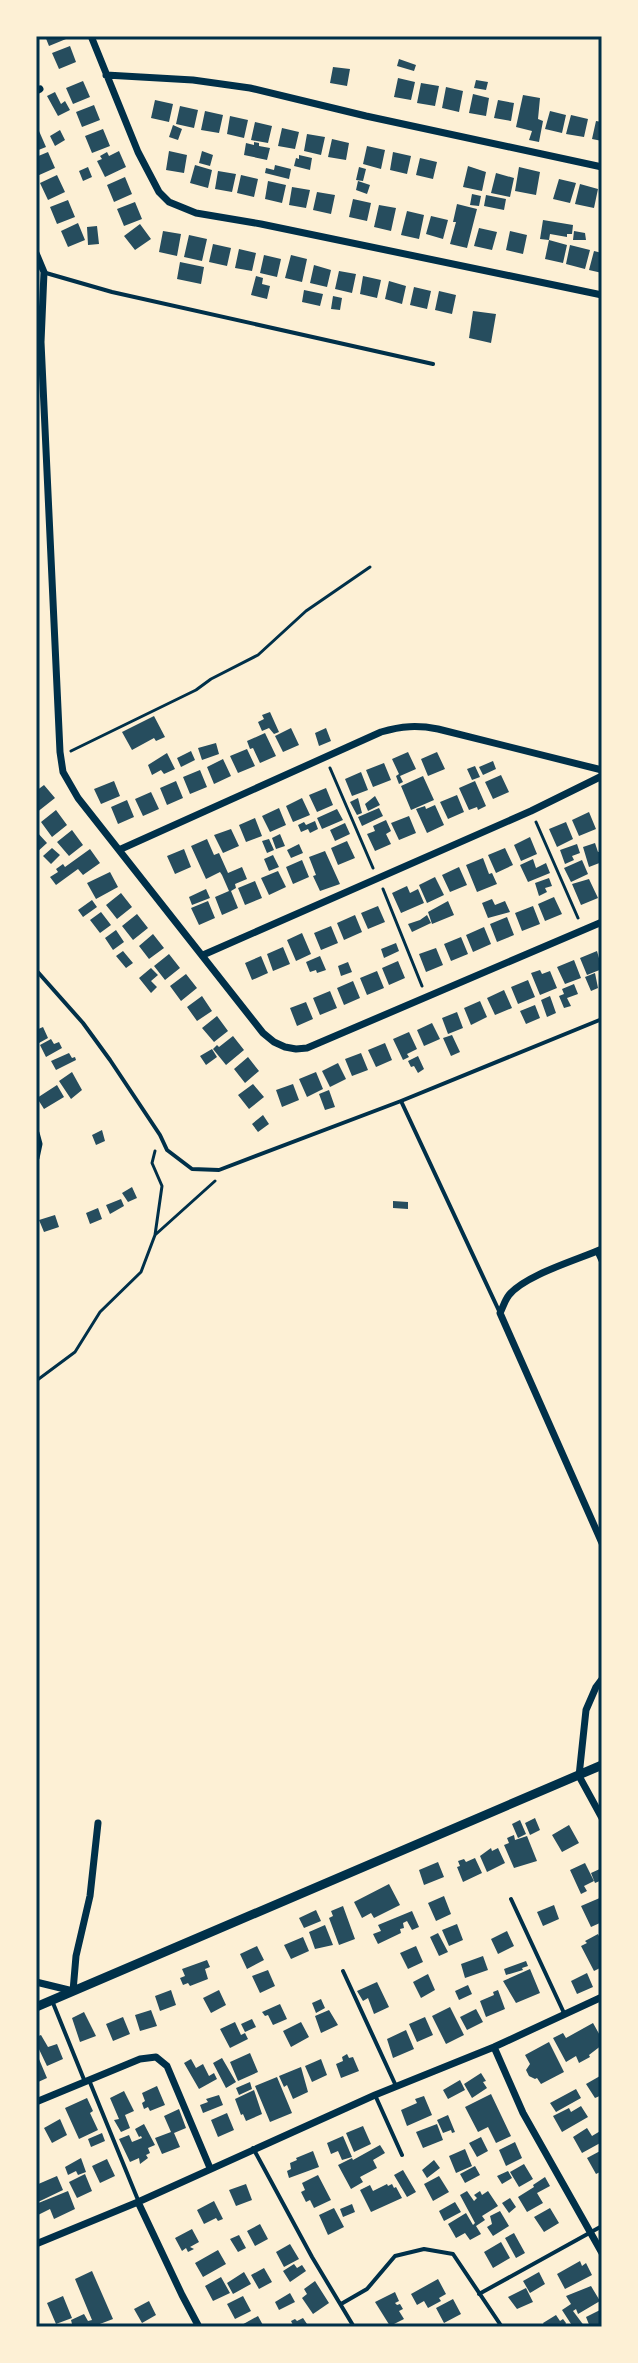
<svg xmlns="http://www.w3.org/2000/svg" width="638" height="2363" font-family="Commissioner,sans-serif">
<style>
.building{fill:#264d5e}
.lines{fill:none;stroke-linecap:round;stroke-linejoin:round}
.path{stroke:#003049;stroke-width:3}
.service{stroke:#003049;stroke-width:4}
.minor{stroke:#003049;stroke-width:7}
.tertiary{stroke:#003049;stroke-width:9}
.neatline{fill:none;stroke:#003049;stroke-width:3}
</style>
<rect width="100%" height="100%" fill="#fdf0d5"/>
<path class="building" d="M45 36H65L66 39 49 46Z
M70 46 76 62 59 69 52 53Z
M399 59 416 65 414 71 397 66Z
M333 67 350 69 347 86 330 83Z
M398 78 415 82 411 100 394 97Z
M476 80 488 82 486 90 474 88Z
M83 81 90 97 73 104 66 88Z
M421 83 439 86 435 106 417 103Z
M446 87 463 91 459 112 442 108Z
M55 92 61 104 65 101 70 110 58 116 47 96Z
M473 94 489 98 486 116 469 113Z
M523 95 540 98 538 119 543 121 539 142 529 140 532 131 516 127Z
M155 100 173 104 169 122 151 118Z
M498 100 514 103 511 121 494 118Z
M94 105 100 120 82 127 76 112Z
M180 106 198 110 194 128 176 124Z
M205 111 223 115 219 133 201 130Z
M550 111 566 115 562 133 545 129Z
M571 115 588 119 584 137 566 134Z
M230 116 248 120 244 138 227 134Z
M596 121 602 122V141L592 139Z
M255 122 272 126 268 143 251 140Z
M173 125 182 129 178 140 169 137Z
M282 128 299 132 295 149 278 146Z
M103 129 110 146 92 153 85 136Z
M60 130 65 140 55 146 50 136Z
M39 131 46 147 36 151V132Z
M307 134 325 137 321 155 304 151Z
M332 139 349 143 346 160 328 157Z
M254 142 259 143V146L270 148 267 160 244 155 246 143 254 145Z
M367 146 385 150 381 169 363 164Z
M119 151 126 167 105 177 97 161 102 159 100 156 107 152 109 156Z
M169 151 187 155 184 173 166 170Z
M202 151 213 155 210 166 199 163Z
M48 152 55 168 37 176 36 157Z
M393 152 411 156 407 174 390 170Z
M299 155 312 158 310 170 294 166 296 158 299 159Z
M420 158 437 162 433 179 416 175Z
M195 165 212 170 208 188 190 183Z
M275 165 291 169 289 179 265 173 266 168 274 170Z
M468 166 486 172 482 191 463 187Z
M88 167 92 177 83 181 79 171Z
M359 167 366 169 363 181 356 180Z
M519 167 540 172 536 195 515 191Z
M218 171 236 174 232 192 215 189Z
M496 173 514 178 510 197 491 193Z
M57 175 65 192 48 200 40 183Z
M241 175 258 179 254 197 237 193Z
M125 177 132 194 114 202 107 185Z
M559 179 576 183 570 203 553 199Z
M268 181 286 185 282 203 265 199Z
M358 181 370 185 367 194 356 190Z
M580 184 598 189 594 208 575 204Z
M292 187 310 190 306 208 289 205Z
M317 192 335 195 331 214 313 210Z
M472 194 481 196 479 206 470 205Z
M486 195 506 199 504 210 484 206Z
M353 199 371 203 367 221 349 217Z
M68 200 75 217 57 224 50 207Z
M135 202 142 219 124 226 117 209Z
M457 204 477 209 467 248 450 244 456 222H453Z
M379 205 396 208 391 231 374 227Z
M407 211 424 215 419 239 401 235Z
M431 216 448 220 443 239 426 234Z
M543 220 573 225 572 234H567V237L550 234 549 240 567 245 563 263 545 259 549 240 540 239Z
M78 223 85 240 68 247 61 231Z
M140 224 151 239 135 250 124 236Z
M97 226 99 244 88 245 87 227Z
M479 228 497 232 492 250 474 246Z
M163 231 181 234 177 256 159 252Z
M510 231 527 235 523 254 506 250Z
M574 231 585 233 586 240H573Z
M189 235 207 239 202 261 184 257Z
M213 244 231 248 227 266 209 262Z
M570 245 590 250 585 269 566 264Z
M239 249 256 253 252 271 235 268Z
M594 251 602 253V273L589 270Z
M264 255 281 259 277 277 260 273Z
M291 255 307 259 302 282 285 278Z
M180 262 204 267 201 284 177 279Z
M314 265 331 270 327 287 310 283Z
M339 271 356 274 352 293 335 289Z
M256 276 263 278 262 284 270 286 267 299 251 295Z
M363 276 381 280 377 298 360 294Z
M389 281 406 286 402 304 385 299Z
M414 287 431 291 427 309 410 305Z
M304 290 323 294 320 306 302 302Z
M439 291 456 295 452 314 435 310Z
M333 296 342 298 340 310 331 309Z
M473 311 496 314 491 343 469 338Z
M270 712 279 732 274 734 269 728 262 731 258 722 264 719 262 715Z
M154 716 165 737 156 741 154 738 132 750 122 732Z
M291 728 299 745 283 752 275 736Z
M326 728 331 741 319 746 315 733Z
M265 733 276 756 260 763 253 748 250 749 247 741Z
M216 743 219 754 202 760 198 748Z
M247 749 255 766 238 773 230 756Z
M191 751 195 760 181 767 177 758Z
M408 752 416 769 400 776 403 782 399 784 396 776 399 774 392 759Z
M437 752 445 769 428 776 421 759Z
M167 753 175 769 164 774 161 770 152 775 148 765Z
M223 759 231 776 214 784 207 767Z
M493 761 496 769 483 775 479 767Z
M384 763 391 780 373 787 366 770Z
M475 766 480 777 472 780 467 769Z
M200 770 207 787 190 794 183 777Z
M361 772 368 790 352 796 345 779Z
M501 775 509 792 493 799 485 782Z
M423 776 434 800 411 810 401 786Z
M114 781 120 796 101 804 94 789Z
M176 781 183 798 167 805 160 788Z
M475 781 486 806 478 810 477 807 469 810 459 788Z
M44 785 55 798 36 813V791Z
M326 788 333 805 317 812 309 795Z
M151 792 159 809 143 816 135 799Z
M457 795 464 812 448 819 440 802Z
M375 796 380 805 368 811 365 804Z
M302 798 310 815 293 822 286 806Z
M358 798 362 813 357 815 350 802Z
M127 800 134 817 118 824 111 807Z
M435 805 444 825 427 833 416 809 425 806 426 809Z
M279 808 286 825 270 832 262 816Z
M379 808 383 816 362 826 358 817Z
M337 809 343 820 322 829 317 818Z
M56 810 67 825 52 837 41 822Z
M589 812 596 829 579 836 572 820Z
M409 816 416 833 399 840 391 823Z
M255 818 262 836 246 842 239 825Z
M386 820 391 831 386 834 391 844 375 851 367 834 375 831 373 826Z
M315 821 318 829 310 833 308 829 301 832 298 825 304 822 306 825Z
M566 822 573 839 557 847 549 829Z
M345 823 350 834 335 841 330 830Z
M231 829 239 846 223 853 214 835Z
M72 830 83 845 69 856 57 842Z
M36 831 47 843 36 853Z
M280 834 285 846 276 849 272 838Z
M530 837 537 854 521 861 514 845Z
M207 839 214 855 219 853 228 873 242 867 247 879 235 884 236 888 231 891 238 908 222 915 215 897 229 891 222 875 220 872 206 879 191 846Z
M269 839 274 850 267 853 262 841Z
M347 841 355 858 338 865 331 848Z
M595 843 598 852 602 851V862L589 867 583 847Z
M299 844 303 853 291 858 287 850Z
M577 844 580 853 572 856 574 860 565 864 560 850Z
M52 848 60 855 51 864 43 856Z
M505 848 513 865 496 873 488 855Z
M90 849 100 863 83 875 78 869 56 885 50 877 58 872 56 869 63 864 65 867Z
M184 849 191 867 175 874 167 856Z
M325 851 340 884 320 891 313 876 316 875 309 857Z
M273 855 279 867 269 871 264 859Z
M483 858 489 874 492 873 497 884 477 892 466 865Z
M533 859 536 868 546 863 550 873 528 882 520 865Z
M302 860 309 877 293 884 286 867Z
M582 860 588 874 571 882 564 868Z
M459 867 467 885 450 892 442 875Z
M278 871 286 887 269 895 261 878Z
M110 872 118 887 96 899 87 883Z
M435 877 444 895 427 903 419 885Z
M549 878 552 886 545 888 547 892 539 896 535 883Z
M589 879 598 898 581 905 572 884Z
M255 881 262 898 245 905 238 888Z
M407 886 410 893 418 889 424 903 401 913 392 893Z
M206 889 210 898 192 905 189 897Z
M121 893 132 907 117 919 106 905Z
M554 897 562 914 545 921 538 904Z
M492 899 495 905 505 901 510 912 488 918 482 903Z
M92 900 97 907 83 917 78 910Z
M208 901 215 918 199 925 191 908Z
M448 901 454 915 432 924 428 912Z
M378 906 385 922 368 929 361 913Z
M533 906 540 924 522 931 515 913Z
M101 912 111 925 100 933 90 920Z
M137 914 148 928 133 940 122 926Z
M355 915 362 932 344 940 337 923Z
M427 915 431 923 412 932 408 924 420 920Z
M507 917 514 935 497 942 490 924Z
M331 926 338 943 321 950 314 933Z
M484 927 491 944 473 952 466 935Z
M116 930 124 942 113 950 105 938Z
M302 933 311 954 296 961 287 940Z
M153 934 164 948 149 959 139 946Z
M461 937 468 954 451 961 444 944Z
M396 943 399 951 384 958 381 949Z
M283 947 290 964 273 971 267 954Z
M436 948 443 965 426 972 419 954Z
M123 951 133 963 126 968 116 956Z
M597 951 602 969 587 975 580 958Z
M169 954 180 968 165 980 154 966Z
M261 956 268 973 252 980 245 963Z
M320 956 326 970 317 973 316 970 310 972 306 962Z
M574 960 581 978 565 984 557 967Z
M398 961 405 978 389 985 382 968Z
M348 962 352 972 341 976 338 966Z
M151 968 158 975 151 981 157 987 151 993 139 978Z
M540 970 542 974 550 971 557 988 540 995 531 973Z
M377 971 384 988 367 995 360 978Z
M595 973 598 988 591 991 585 977Z
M186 974 197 988 181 1001 170 986Z
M528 980 535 997 518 1004 511 987Z
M353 981 360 998 344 1005 337 988Z
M574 984 578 994 567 998 571 1006 564 1008 559 996 564 994 562 989Z
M504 990 512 1008 495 1015 487 998Z
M330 991 337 1008 320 1015 313 998Z
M202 996 212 1011 197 1021 187 1007Z
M550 996 556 1013 547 1017 541 1000Z
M480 1001 487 1017 471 1025 464 1008Z
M306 1002 313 1019 297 1026 290 1008Z
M535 1005 540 1018 526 1024 520 1011Z
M457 1012 463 1028 448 1034 442 1018Z
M217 1016 228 1031 214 1042 202 1028Z
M432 1023 440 1039 424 1046 417 1030Z
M43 1027 48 1038 39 1043 36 1030Z
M409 1032 417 1049 407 1054 409 1057 403 1060 393 1039Z
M452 1035 460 1052 451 1056 443 1038Z
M233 1036 244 1050 226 1065 213 1049 217 1045 219 1047Z
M51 1039 54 1044 59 1042 62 1048 46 1057 40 1045Z
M385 1043 392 1060 376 1067 368 1050Z
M212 1049 217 1057 206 1065 200 1056Z
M69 1053 72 1058 75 1057 76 1060 56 1070 51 1061Z
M361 1053 368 1070 352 1076 345 1059Z
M418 1056 424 1069 418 1073 414 1066 411 1067 408 1061Z
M248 1057 259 1071 245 1083 234 1069Z
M338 1063 346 1079 330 1087 322 1071Z
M72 1072 82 1090 71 1099 59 1081Z
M316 1072 323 1089 307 1097 299 1079Z
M253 1084 264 1097 249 1109 238 1095Z
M293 1084 299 1100 282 1107 276 1090Z
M57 1085 64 1097 44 1109 37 1098Z
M329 1090 335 1107 325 1110 319 1094Z
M263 1115 269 1124 258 1132 252 1124Z
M102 1130 105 1141 96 1145 92 1135Z
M132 1187 137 1198 128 1202 122 1193Z
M121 1199 124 1206 110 1214 106 1205Z
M393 1201 408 1202V1209L393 1208Z
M98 1208 102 1219 90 1224 86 1213Z
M55 1215 59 1227 44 1232 39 1220Z
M535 1818 540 1830 530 1835 525 1823Z
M520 1820 526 1834 518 1838 512 1824Z
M569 1825 579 1843 562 1852 552 1835Z
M514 1835 515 1840 527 1836 537 1861 514 1868 504 1845 509 1843 507 1838Z
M491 1848 492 1851 498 1848 505 1863 487 1872 480 1856Z
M475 1858 482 1873 463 1882 457 1867 460 1866 458 1861 464 1859 466 1862Z
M438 1862 444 1877 424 1885 419 1870Z
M585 1863 594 1881 584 1886 587 1891 581 1894 570 1870Z
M602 1868V1880L595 1883 591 1873Z
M389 1884 400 1905 374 1918 371 1913 362 1918 354 1902Z
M444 1896 451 1914 436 1921 428 1903Z
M602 1897V1922L591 1927 581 1906Z
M554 1905 559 1919 543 1926 537 1912Z
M343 1906 355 1939 339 1945 329 1918 333 1916 331 1911Z
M316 1910 321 1921 304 1928 299 1918Z
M412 1911 419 1927 412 1930 407 1921 403 1923 404 1928 400 1929 401 1933 378 1944 373 1934 381 1931 378 1925Z
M457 1924 463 1940 449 1946 442 1930Z
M325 1925 333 1945 315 1949 309 1932Z
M507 1931 514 1946 498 1954 491 1939Z
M438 1933 448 1952 439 1956 430 1937Z
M598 1934 602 1942V1967L594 1971 581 1946 587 1943 585 1941Z
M303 1937 309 1951 291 1959 284 1945Z
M257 1946 264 1960 247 1969 240 1954Z
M416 1946 423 1962 408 1969 400 1953Z
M483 1956 488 1970 465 1978 461 1964Z
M207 1960 210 1967 205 1969 208 1979 190 1986 188 1983 183 1985 180 1978 185 1976 182 1969Z
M526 1961 528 1966 522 1968 523 1970 506 1975 504 1969Z
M530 1969 540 1993 516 2003 503 1981Z
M268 1970 275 1986 260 1993 252 1976Z
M587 1973 593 1987 577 1994 571 1981Z
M428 1974 435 1990 421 1998 413 1982Z
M377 1982 389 2007 374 2014 368 1998 363 2001 357 1991Z
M468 1985 472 1994 459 2000 455 1991Z
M171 1990 176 2005 160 2011 155 1996Z
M219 1990 226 2005 211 2013 203 1998Z
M498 1990 505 2009 486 2017 480 2001 494 1995 493 1992Z
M321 1999 325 2008 316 2013 312 2003Z
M280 2004 287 2019 273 2025 268 2015 265 2016 262 2012Z
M450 2007 464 2035 446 2044 432 2016Z
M476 2009 483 2022 467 2030 460 2017Z
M151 2010 157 2026 140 2031 135 2015Z
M329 2010 338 2025 321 2033 315 2016Z
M84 2012 96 2036 80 2042 72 2018Z
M123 2017 130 2034 113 2041 106 2024Z
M425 2017 433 2035 417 2042 409 2024Z
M252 2019 256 2027 245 2032 241 2024Z
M235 2022 241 2035 245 2033 248 2039 230 2048 220 2029Z
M301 2022 309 2037 291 2047 283 2031Z
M593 2023 602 2039V2045L589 2055 590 2057 579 2063 576 2056 566 2062 553 2038 563 2033 566 2038Z
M406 2030 414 2049 393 2058 387 2039Z
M41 2035 48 2047 57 2044 63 2059 47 2066 36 2043V2037Z
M549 2042 564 2072 541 2084 537 2078 535 2079 529 2076 526 2070 530 2064 525 2055Z
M36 2052 47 2078 36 2083Z
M250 2053 258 2072 238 2081 230 2062Z
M347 2054 349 2058 353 2057 359 2071 341 2078 336 2064 343 2061 342 2057Z
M222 2058 236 2082 226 2088 213 2063Z
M191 2059 196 2068 203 2064 209 2076 214 2073 217 2079 199 2089 184 2063Z
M321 2059 327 2075 312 2082 305 2066Z
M301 2067 308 2092 293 2099 287 2085 284 2087 279 2076Z
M481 2073 486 2081 483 2082 487 2088 472 2098 464 2084Z
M600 2076 602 2095 595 2098 586 2084Z
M277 2077 292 2113 270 2122 255 2086Z
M460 2080 465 2090 448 2099 443 2090Z
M250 2082 252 2089 239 2095 236 2088Z
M157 2086 165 2105 150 2111 148 2107 144 2109 142 2103 145 2101 142 2093Z
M576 2089 581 2098 556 2112 550 2103Z
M254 2090 262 2114 246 2121 243 2114 241 2115 235 2099Z
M124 2091 134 2111 125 2115 130 2128 121 2132 114 2120 119 2119 110 2098Z
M491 2094 511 2136 496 2143 488 2127 478 2132 465 2107Z
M219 2095 223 2105 203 2113 200 2105 208 2102 206 2099Z
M424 2096 432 2115 407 2126 401 2110 417 2103 415 2099Z
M87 2098 93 2111 90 2113 98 2130 79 2139 65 2108Z
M581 2106 588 2117 562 2132 553 2116 569 2108 571 2112Z
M179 2109 186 2128 174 2133 180 2147 162 2154 155 2138 171 2132 164 2116Z
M227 2113 234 2130 218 2137 211 2120Z
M448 2115 455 2132 452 2133 451 2130 443 2133 437 2120Z
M60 2119 67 2135 52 2143 44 2128Z
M144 2124 155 2145 148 2148 150 2153 146 2155 148 2158 140 2164 139 2158 130 2162 119 2139 129 2135 132 2142 142 2138 141 2136 139 2137 135 2129Z
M437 2124 443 2140 423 2148 416 2132Z
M363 2126 371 2144 354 2152 346 2133Z
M587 2128 592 2136 602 2130V2142L582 2153 573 2137Z
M102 2133 105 2141 91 2147 88 2139Z
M343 2136 352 2157 342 2160 338 2151 331 2154 327 2143Z
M481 2137 488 2151 477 2157 469 2143Z
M515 2142 522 2158 506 2166 499 2150Z
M380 2145 385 2153 373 2160 377 2168 360 2177 363 2182 351 2189 338 2165 352 2158 353 2160Z
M465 2149 472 2166 456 2173 449 2156Z
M602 2150V2171L596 2174 587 2158Z
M313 2151 319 2167 289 2178 287 2171 291 2169 290 2163 297 2160 296 2158Z
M81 2158 86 2172 78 2175 76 2171 68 2175 65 2167Z
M107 2159 115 2176 100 2183 92 2166Z
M434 2160 440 2168 427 2178 422 2170Z
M524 2164 533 2179 519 2187 510 2172Z
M475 2166 480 2175 465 2183 460 2174Z
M403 2170 416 2192 407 2197 394 2175Z
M508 2171 512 2178 502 2184 497 2176Z
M85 2174 92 2191 77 2198 69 2182Z
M318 2175 331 2200 314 2208 310 2200 306 2202 301 2192 305 2190 302 2183Z
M57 2176 63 2190 38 2202 36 2185Z
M439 2176 449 2192 433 2201 424 2184Z
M545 2177 550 2186 537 2193 543 2203 527 2212 518 2197 534 2187 533 2185Z
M246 2184 252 2200 236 2206 229 2190Z
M387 2184 388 2186 392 2184 394 2188 396 2187 402 2198 371 2212 360 2190 370 2185 373 2191Z
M68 2191 75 2209 54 2219 50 2209 38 2215 36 2204Z
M467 2191 474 2201 477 2198 474 2195 480 2191 482 2195 488 2191 498 2206 482 2216 485 2220 476 2226 481 2234 470 2240 465 2233 456 2238 448 2224 466 2213 473 2225 475 2223 460 2195Z
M510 2198 516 2207 509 2213 502 2203Z
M214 2201 223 2219 218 2221 216 2218 204 2224 197 2210Z
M455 2202 461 2212 444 2221 439 2211Z
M352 2204 355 2212 343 2217 340 2209Z
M334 2208 344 2227 328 2235 319 2215Z
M550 2208 559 2223 544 2232 534 2217Z
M500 2211 509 2226 493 2236 487 2227 492 2224 490 2216Z
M260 2224 268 2239 255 2246 247 2231Z
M192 2229 199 2242 190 2247 194 2249 188 2252 186 2248 182 2251 175 2238Z
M514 2233 525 2253 516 2258 505 2238Z
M239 2235 246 2248 238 2252 230 2239Z
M501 2242 510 2258 493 2268 484 2252Z
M290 2244 299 2259 284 2267 276 2252Z
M218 2250 226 2264 203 2277 195 2263Z
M580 2261 582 2266 586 2263 592 2275 565 2289 557 2274Z
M294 2264 297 2268 302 2265 306 2271 290 2282 283 2271Z
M264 2268 272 2282 259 2289 251 2275Z
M92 2271 113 2319 92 2327H65L72 2324 71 2320 84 2314 88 2321 92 2320 75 2279Z
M244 2272 251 2284 233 2294 227 2283Z
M539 2272 545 2284 530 2293 523 2281Z
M221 2277 230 2293 213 2301 205 2286Z
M438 2279 446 2294 439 2298 441 2301 428 2308 424 2301 417 2305 411 2294Z
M315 2281 329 2303 313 2314 302 2298 307 2294 304 2289Z
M591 2286 600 2301 578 2314 576 2309 573 2311 585 2327H573L562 2310 571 2304 566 2296Z
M526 2288 533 2302 517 2309 508 2297Z
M395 2292 399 2301 395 2303 397 2305 400 2304 403 2309 399 2311 404 2319 390 2326 375 2302Z
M290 2293 295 2302 279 2310 275 2302Z
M63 2296 72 2318 56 2324 47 2303Z
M243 2296 251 2311 235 2319 227 2304Z
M453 2299 461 2314 444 2323 436 2308Z
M149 2301 156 2315 142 2323 134 2309Z
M602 2309V2327H590L586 2317Z
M556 2315 560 2321 563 2319 566 2323 564 2327H545L543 2323Z
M258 2316 264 2327H238Z
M303 2318 309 2327H294L291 2321 295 2319 297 2321Z"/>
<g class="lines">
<path class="path" d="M71 751 196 690 211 679 258 655 306 611 370 567
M330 768 373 868
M536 822 578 918
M383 889 422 986
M155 1151 152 1163 162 1186 155 1235
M36 1381 75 1352 100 1312 141 1272 155 1235 215 1181"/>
<path class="service" d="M46 273 112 292 433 364
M36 970 83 1023 110 1060 160 1135 167 1150 192 1169 219 1170 401 1101 602 1019
M401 1101 500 1313
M596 1251 602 1264
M511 1899 564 2013
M343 1971 396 2086
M53 2003 85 2082
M89 2080 138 2200
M375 2095 402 2155
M253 2148 312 2257 354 2327
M479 2294 602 2226
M341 2304 367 2289 395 2256 424 2249 453 2254 502 2327"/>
<path class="minor" d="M91 36 138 152 159 192 169 202 196 213 261 224 602 295
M106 75 193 80 250 88 366 116 602 167
M36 91 40 89
M36 253 44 272 41 342 60 752 63 772 78 798 263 1033 274 1042 285 1047 296 1049 307 1048 602 922
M121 849 381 732C402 726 417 725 438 729L602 770
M203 955 531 811 602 776
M36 1133 39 1144 36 1158
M602 1249C577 1260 525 1275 509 1295 505 1300 503 1307 500 1313L602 1543
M602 1679 596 1687 586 1710 579 1776 602 1818
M36 1982 73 1991 76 1956 90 1896 98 1823
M494 2047 523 2113 602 2253
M36 2102 140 2059 156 2057 167 2066 210 2168
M138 2202 182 2295 199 2327
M36 2244 138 2202 375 2095 494 2047 602 1997"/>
<path class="tertiary" d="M36 2007 602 1765"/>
</g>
<rect width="638" height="2363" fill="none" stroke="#fdf0d5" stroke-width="76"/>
<rect x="38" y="38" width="562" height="2287" class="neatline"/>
</svg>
